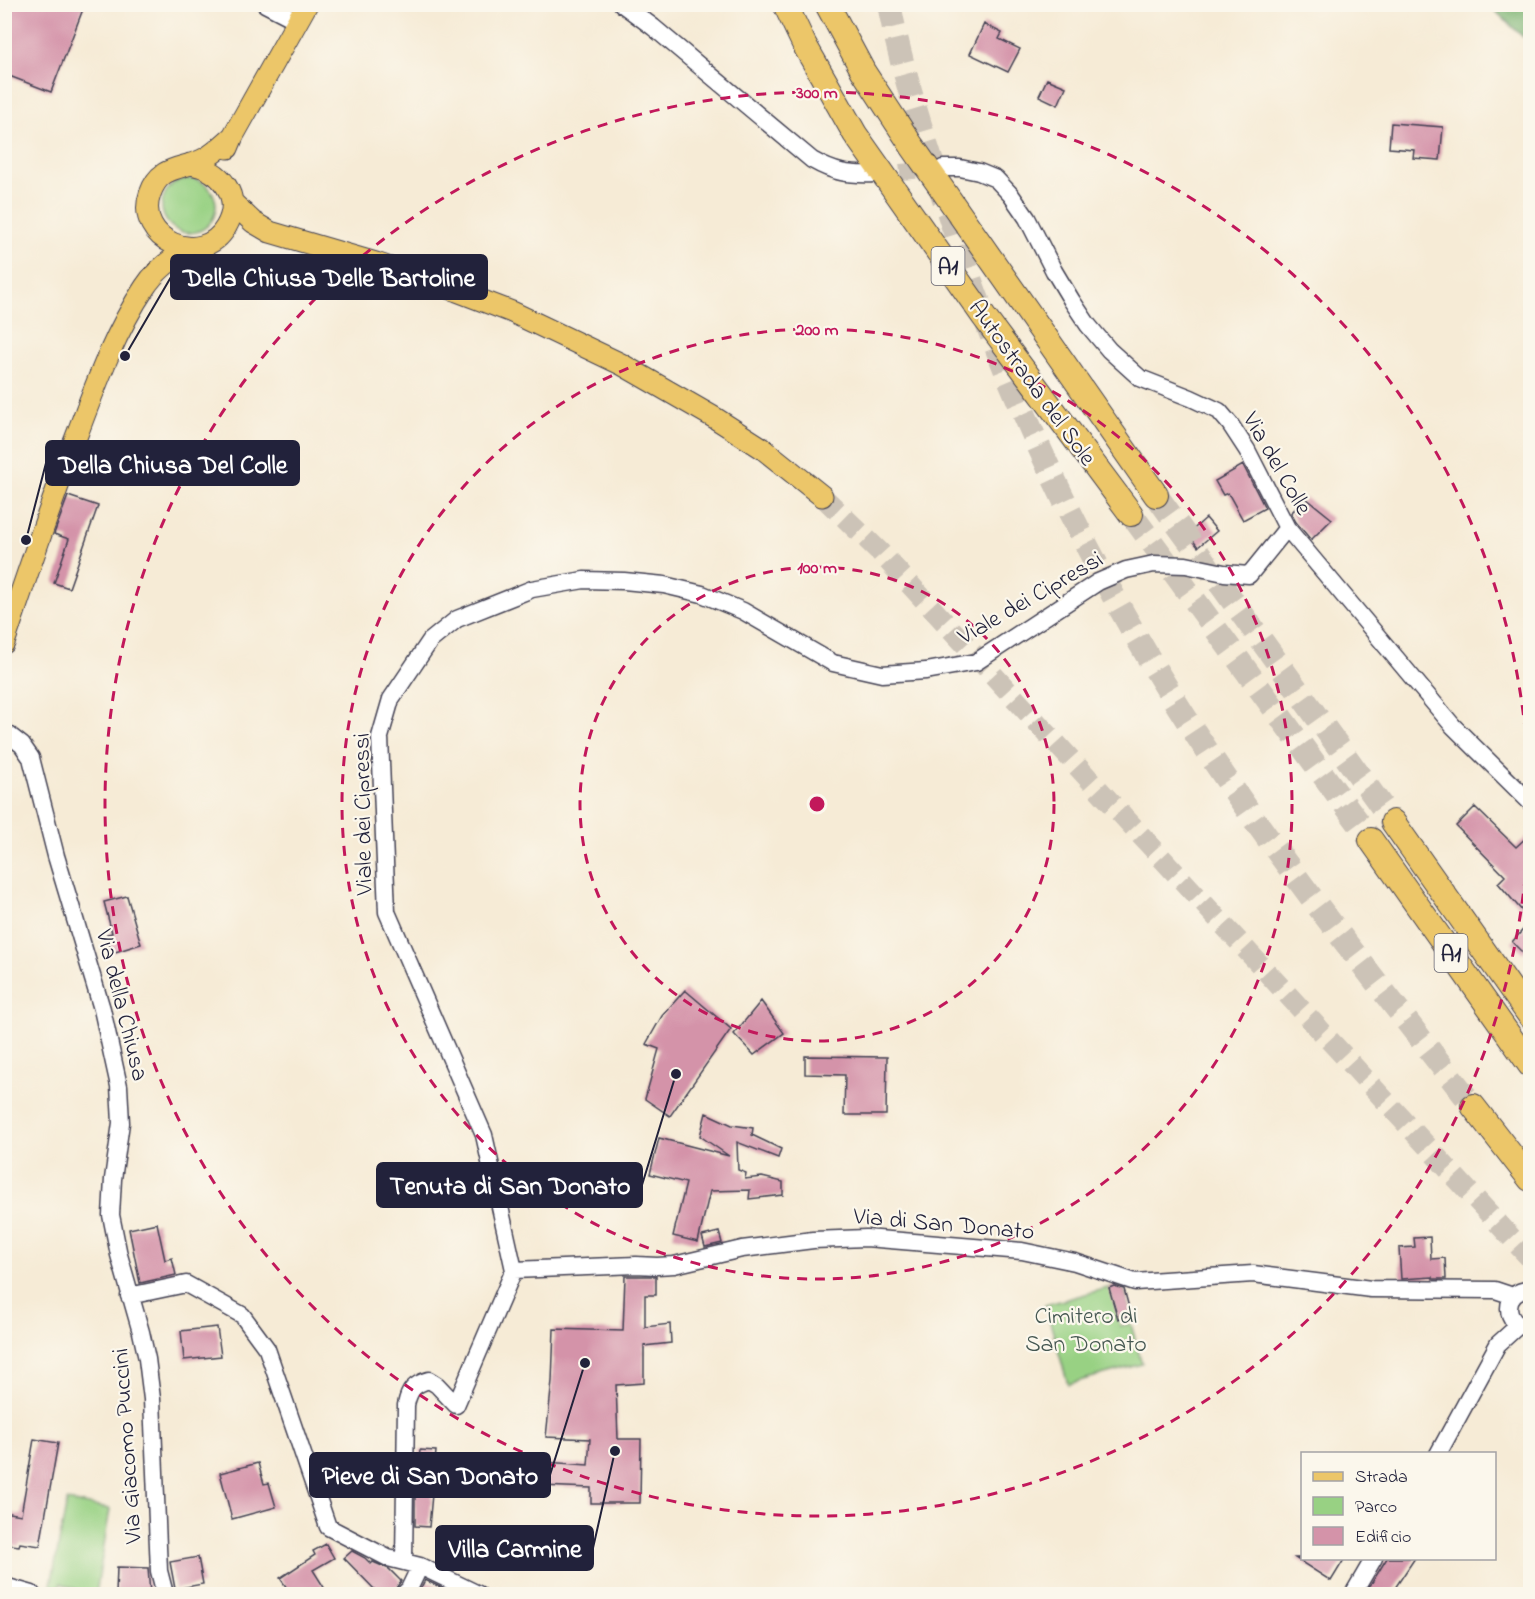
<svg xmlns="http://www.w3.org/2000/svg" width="1535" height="1599" font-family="'Indie Flower',sans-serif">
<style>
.green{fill:#98d183;stroke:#5d7a5f;stroke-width:1.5}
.forest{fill:#7ab371;stroke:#4e6a56;stroke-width:1.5}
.building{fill:#d493a9}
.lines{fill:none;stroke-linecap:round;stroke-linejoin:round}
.minor-tunnel{stroke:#ccc3b7;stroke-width:16;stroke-dasharray:16 8;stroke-linecap:butt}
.major-tunnel{stroke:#ccc3b7;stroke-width:21;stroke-dasharray:21 10;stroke-linecap:butt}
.highway-tunnel{stroke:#ccc3b7;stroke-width:24;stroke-dasharray:24 12;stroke-linecap:butt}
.minor-casing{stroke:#424052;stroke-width:19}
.major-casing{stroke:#424052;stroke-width:23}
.highway-casing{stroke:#424052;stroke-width:26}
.minor{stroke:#fff;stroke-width:16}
.major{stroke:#ecc669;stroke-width:21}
.highway{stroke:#ecc669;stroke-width:24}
.ring{fill:none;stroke:#c2185b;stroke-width:3;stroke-dasharray:10 8}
.labels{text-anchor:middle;stroke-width:4.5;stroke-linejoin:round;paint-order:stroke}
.shield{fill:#fbf7ec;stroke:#636270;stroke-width:1.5}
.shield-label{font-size:22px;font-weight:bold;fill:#22223b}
.street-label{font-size:24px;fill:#22223b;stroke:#fbf7ec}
.park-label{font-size:24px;fill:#455751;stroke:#fbf7ec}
.centre{fill:#c2185b;stroke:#fbf7ec;stroke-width:3}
.ring-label{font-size:18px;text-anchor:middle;font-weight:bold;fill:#c2185b;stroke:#fbf7ec;stroke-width:4.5;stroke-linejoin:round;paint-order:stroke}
.leader{fill:none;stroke:#22223b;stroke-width:2}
.callout-dot{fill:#22223b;stroke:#fbf7ec;stroke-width:2}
.callout{fill:#22223b;stroke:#22223b;stroke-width:2}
.callout-label{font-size:26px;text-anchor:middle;font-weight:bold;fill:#fff}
</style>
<rect width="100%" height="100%" fill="#fbf7ec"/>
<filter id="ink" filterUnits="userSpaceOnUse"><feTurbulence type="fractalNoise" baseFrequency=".0167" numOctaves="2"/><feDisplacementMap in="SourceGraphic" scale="12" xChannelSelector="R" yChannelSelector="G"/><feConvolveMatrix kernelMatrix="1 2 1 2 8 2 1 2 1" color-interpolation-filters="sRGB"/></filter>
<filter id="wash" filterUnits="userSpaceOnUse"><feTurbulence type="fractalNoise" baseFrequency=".008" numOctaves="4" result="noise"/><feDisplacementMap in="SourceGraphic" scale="24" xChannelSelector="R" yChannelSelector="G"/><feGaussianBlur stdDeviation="1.35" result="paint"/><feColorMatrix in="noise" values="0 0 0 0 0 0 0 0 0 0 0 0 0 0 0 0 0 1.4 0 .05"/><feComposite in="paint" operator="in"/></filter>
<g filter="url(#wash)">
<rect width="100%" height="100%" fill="#f6ebd6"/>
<path class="green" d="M162 206a27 27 0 1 1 54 0a27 27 0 1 1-54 0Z
M1123 1284 1131 1315 1118 1319 1120 1326 1131 1324 1142 1364 1068 1384 1045 1305Z
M67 1501 110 1509 96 1594H87L61 1583 59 1590 51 1585Z"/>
<path class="forest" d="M1489 5H1530V36L1523 37Z"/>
<g id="blocks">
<path class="building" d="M4 4H85L51 92 4 74Z
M984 24 1002 33 999 39 1020 49 1008 72 970 54Z
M1047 79 1066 87 1058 105 1039 96Z
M1391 123 1443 127 1440 160 1413 158 1414 150 1389 148Z
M1243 465 1265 508 1243 520 1228 493 1223 495 1215 481Z
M68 496 98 506 69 588 54 583 69 539 54 534Z
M1306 498 1332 519 1311 540 1296 522 1291 513Z
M1206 518 1217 531 1198 547 1188 534Z
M1475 807 1516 847 1530 834V920L1498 883 1505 876 1456 826Z
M127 896 141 944 112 953 107 934 112 933 104 902Z
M1530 922V945L1523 953 1512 942Z
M685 990 731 1029 670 1116 645 1099 659 1049 646 1044 662 1016Z
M761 1001 784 1033 754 1055 734 1034Z
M805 1056 887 1057 886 1115H844L845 1075 805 1074Z
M706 1113 732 1125 753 1128 752 1135 781 1149 778 1158 737 1142 738 1170 746 1173 745 1179 762 1177 783 1182V1195L749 1199 750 1190 710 1191 698 1242 673 1236 686 1183 650 1174 659 1138 729 1156 700 1136Z
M157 1223 165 1260 172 1258 176 1275 140 1283 129 1229Z
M719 1232 722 1243 705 1247 702 1236Z
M1430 1237 1431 1259 1445 1258 1446 1279H1433V1277L1401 1279 1399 1248 1415 1247 1414 1238Z
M625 1276H656V1295H645V1327L670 1324 671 1343 644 1346V1383L616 1385 618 1439H641L640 1503H591V1488L541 1486 545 1462 588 1465 590 1439 546 1437 552 1381 554 1329 623 1331Z
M1114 1286 1124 1289 1131 1315 1118 1319 1109 1288Z
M217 1327 221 1356 184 1360 181 1331Z
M34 1439 58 1443 40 1546 20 1543 19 1546 4 1544V1512L21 1515Z
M420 1450 436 1451 429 1527 415 1526V1491Z
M258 1463 264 1484 269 1483 276 1507 232 1519 220 1473Z
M326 1544 334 1558 313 1570 325 1589 317 1594H291L280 1578 315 1555 313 1551Z
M352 1551 365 1558 371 1564 373 1562 389 1569 401 1581 394 1591V1594H379L344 1558Z
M198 1557 203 1584 175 1589 170 1562Z
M1295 1558H1345L1331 1581Z
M1387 1558H1415L1391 1594H1365Z
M117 1567 148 1568 150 1594H116Z
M425 1580 455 1594H418Z"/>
</g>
</g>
<g filter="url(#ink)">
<use href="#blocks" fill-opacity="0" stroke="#424052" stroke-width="1.5"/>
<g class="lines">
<path class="minor-tunnel" d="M876 174 937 169"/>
<path class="major-tunnel" d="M822 496 880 552 1530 1258"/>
<path class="highway-tunnel" d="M889 4C902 72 924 139 946 205 956 235 965 266 976 295 1037 458 1120 624 1218 767 1297 884 1386 994 1473 1106
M1156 495 1393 822
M1131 514 1371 840"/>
<g class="minor-casing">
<path id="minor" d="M265 4 298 21
M622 4 653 27 812 160C835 173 848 175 875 174
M943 168H960L979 172 996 179 1011 195 1027 218 1054 271 1072 301 1088 325 1109 350 1140 378 1191 398 1219 411 1230 424 1247 450 1287 528 1453 726 1530 802
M4 731 22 745 31 758 56 856 102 1009 119 1086 121 1123 113 1179 111 1215 119 1255 141 1332 147 1359 152 1399 159 1571 165 1594
M514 1270 484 1135 387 912 380 737 391 699 430 641 457 619 532 589 584 580 624 581 664 585 702 594 743 611 833 663 882 674 926 671 976 662 1098 582 1126 570 1154 564 1186 565 1224 573 1249 575 1287 528
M1530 1290C1502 1289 1502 1327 1530 1327
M129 1296 186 1284 242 1315 267 1349 328 1527 388 1558 420 1566 478 1594
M1438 1454 1498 1344 1519 1325
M404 1562 406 1405C409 1390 414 1384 429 1380L437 1385 456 1405 514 1270 636 1265 657 1266 674 1265 742 1249 813 1240 866 1238 1022 1251 1075 1262 1135 1282 1253 1274 1371 1289 1495 1290 1513 1296
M4 1586 32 1594
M404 1594 409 1589 420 1566
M1353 1594 1374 1558"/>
</g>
<g class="major-casing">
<path id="major" d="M228 148 233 136 307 4
M190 164C220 169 244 196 226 227 202 269 134 240 150 194 160 164 182 170 204 159 215 153 224 144 233 136
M232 202 253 222 270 232 376 263 457 291 512 312 621 364 715 418 762 448 822 496
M4 643C28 572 51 502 78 432 96 384 116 330 145 287 156 270 172 258 190 248"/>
</g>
<g class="highway-casing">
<path id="highway" d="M785 4 804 44 855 134 984 317 1131 514
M827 4 863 71 912 146 1156 495
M1393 822 1530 1016
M1371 840 1530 1065
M1473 1106 1530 1179"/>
</g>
<use href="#minor" class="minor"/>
<use href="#major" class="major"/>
<use href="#highway" class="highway"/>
</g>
</g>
<g class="ring">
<circle cx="817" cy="804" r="237"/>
<circle cx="817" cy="804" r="475"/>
<circle cx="817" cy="804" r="712"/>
</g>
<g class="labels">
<g class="shield">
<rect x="931.5" y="247" width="33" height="38" rx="4.5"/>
<rect x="1434.5" y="934" width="33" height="38" rx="4.5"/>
</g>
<g class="shield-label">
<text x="948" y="274">A1</text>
<text x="1451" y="961">A1</text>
</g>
<g class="street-label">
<text transform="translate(1033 382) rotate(54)" y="8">Autostrada del Sole</text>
<text transform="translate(1278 463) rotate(60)" y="8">Via del Colle</text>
<text transform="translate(1030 597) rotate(-30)" y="8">Viale dei Cipressi</text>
<text transform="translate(362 814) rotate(-91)" y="8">Viale dei Cipressi</text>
<text transform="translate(123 1005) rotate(76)" y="8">Via della Chiusa</text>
<text transform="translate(944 1223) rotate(5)" y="8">Via di San Donato</text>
<text transform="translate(126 1446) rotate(-94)" y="8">Via Giacomo Puccini</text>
</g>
<g class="park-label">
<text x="1086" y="1323">Cimitero di<tspan x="1086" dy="28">San Donato</tspan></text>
</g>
</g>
<circle cx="817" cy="804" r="9" class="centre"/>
<g class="ring-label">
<text x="817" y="98">300 m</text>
<text x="817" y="335">200 m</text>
<text x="817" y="573">100 m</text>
</g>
<path class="leader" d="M125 356L171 277M26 540L46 463M676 1074L642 1185M585 1363L550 1475M615 1451L593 1548"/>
<g class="callout-dot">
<circle cx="125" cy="356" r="6"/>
<circle cx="26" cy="540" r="6"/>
<circle cx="676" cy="1074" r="6"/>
<circle cx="585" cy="1363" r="6"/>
<circle cx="615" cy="1451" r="6"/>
</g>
<g class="callout">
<rect x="171" y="255" width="316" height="44" rx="6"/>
<rect x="46" y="441" width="253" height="44" rx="6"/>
<rect x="377" y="1163" width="265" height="44" rx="6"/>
<rect x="310" y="1453" width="240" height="44" rx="6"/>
<rect x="436" y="1526" width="157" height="44" rx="6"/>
</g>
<g class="callout-label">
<text x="329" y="286">Della Chiusa Delle Bartoline</text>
<text x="173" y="473">Della Chiusa Del Colle</text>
<text x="510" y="1194">Tenuta di San Donato</text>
<text x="430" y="1484">Pieve di San Donato</text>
<text x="515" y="1557">Villa Carmine</text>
</g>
<rect width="1535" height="1599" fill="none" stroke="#fbf7ec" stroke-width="24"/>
<rect x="1301" y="1452" width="195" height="108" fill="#fbf7ec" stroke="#a4a2a5" stroke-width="1.5"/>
<rect x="1313" y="1472" width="30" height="9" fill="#ecc669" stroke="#a4a2a5" stroke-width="1.5"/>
<text x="1355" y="1482" font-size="18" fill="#22223b">Strada</text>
<rect x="1313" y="1497" width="30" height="18" fill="#98d183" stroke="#a4a2a5" stroke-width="1.5"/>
<text x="1355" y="1512" font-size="18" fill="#22223b">Parco</text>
<rect x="1313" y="1527" width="30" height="18" fill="#d493a9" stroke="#a4a2a5" stroke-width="1.5"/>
<text x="1355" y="1542" font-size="18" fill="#22223b">Edificio</text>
</svg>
